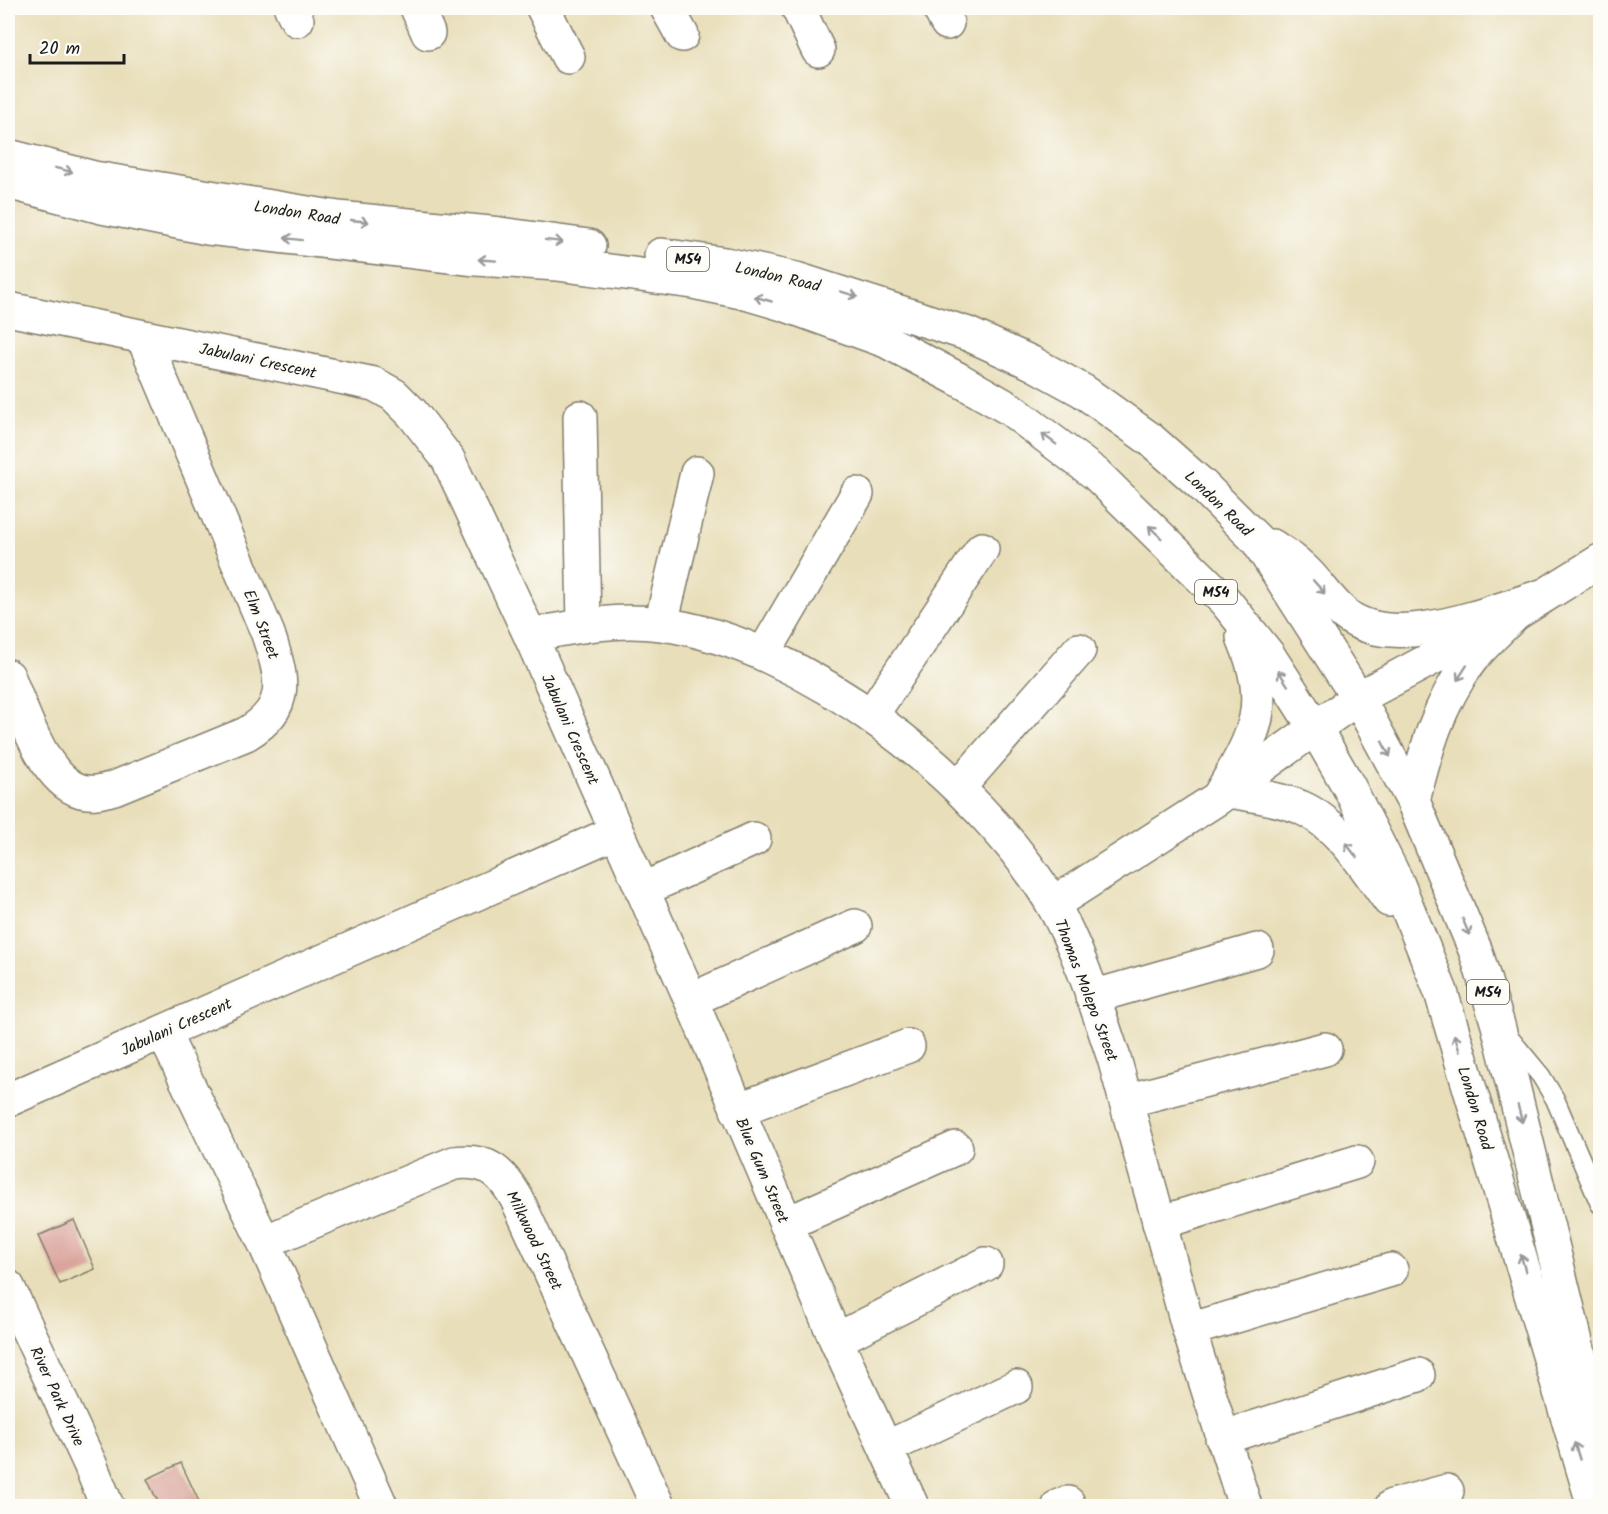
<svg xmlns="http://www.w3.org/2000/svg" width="1608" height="1514" font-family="Kalam,sans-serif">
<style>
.building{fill:#d9a49c}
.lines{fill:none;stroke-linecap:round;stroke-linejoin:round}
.lane-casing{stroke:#827d6a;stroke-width:21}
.street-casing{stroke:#827d6a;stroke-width:36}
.secondary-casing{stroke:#827d6a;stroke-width:36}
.primary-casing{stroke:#827d6a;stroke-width:36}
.lane{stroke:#fff;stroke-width:18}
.street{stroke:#fff;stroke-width:33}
.secondary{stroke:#fff;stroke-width:33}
.primary{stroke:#fff;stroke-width:33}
.oneway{stroke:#999}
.labels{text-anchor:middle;stroke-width:6;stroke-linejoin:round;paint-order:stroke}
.shield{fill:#fdfcf7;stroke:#605f5e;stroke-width:1.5}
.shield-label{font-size:15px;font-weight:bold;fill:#1c1c1c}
.street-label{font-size:16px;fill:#1c1c1c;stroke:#fdfcf7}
</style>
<rect width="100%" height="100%" fill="#fdfcf7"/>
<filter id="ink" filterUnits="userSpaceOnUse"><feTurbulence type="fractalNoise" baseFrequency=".0167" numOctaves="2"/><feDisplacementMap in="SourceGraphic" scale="12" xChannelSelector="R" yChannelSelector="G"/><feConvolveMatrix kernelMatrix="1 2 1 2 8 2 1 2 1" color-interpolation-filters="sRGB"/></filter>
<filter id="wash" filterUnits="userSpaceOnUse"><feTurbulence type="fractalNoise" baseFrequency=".008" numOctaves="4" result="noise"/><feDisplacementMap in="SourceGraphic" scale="24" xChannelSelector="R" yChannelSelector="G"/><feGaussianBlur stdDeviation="1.35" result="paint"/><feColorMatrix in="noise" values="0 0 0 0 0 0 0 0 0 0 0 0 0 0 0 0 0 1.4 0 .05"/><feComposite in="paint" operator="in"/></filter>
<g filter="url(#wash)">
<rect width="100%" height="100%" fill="#e8deb9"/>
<g id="blocks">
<path class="building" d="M74 1220 95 1269 60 1284 38 1236Z
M181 1463 201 1506H160L147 1479Z"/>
</g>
</g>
<g filter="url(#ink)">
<use href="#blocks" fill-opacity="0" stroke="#827d6a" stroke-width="1.5"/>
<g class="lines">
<g class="lane-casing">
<path id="lane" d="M1507 1035 1541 1076 1555 1099 1600 1204"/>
</g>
<g class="street-casing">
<path id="street" d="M291 8 297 20
M417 8 428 33
M543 8 568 57
M667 8 682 35
M798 8 818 50
M939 8 947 23
M8 309 374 384 394 395 412 413 448 459 530 635 691 1000 836 1340 912 1506
M580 417 584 626
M661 624 697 473
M530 635C573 627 616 618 660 624 803 642 979 780 1052 903 1079 949 1097 1008 1114 1058L1189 1330 1245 1506
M764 653 857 494
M8 676C22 709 43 780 81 791 93 794 103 791 114 788L246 734C292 707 282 677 268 634L143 337
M871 716 982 549
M958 788 1079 650
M642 890 754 839
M1053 904 1218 798 1315 728
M1092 997 1257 950
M691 1000 855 926
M163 1032 264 1242 381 1506
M8 1100 616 832
M1126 1101 1325 1049
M737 1110 908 1046
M1159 1223 1357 1162
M786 1224 956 1148
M264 1242 454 1163C487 1159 501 1171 517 1199L658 1506
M8 1287 90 1464 107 1506
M1189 1330 1391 1270
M836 1340 986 1264
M1222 1438 1418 1375
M886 1448 1016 1387
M1059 1506 1068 1503
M1392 1506 1447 1491"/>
</g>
<g class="secondary-casing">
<path id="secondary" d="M1315 728 1358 698 1515 614 1600 561"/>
</g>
<g class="primary-casing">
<path id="primary" d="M8 156 94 178 338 218 500 234 589 246
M8 182 102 207 208 228 476 259 557 264 693 282 742 292 786 305 886 341 958 379 1010 409 1096 474 1225 601 1267 653 1315 728 1349 787 1397 882 1441 992 1594 1506
M661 255 725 264 796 279 968 334 1032 363 1083 391 1150 439 1202 485 1257 540 1358 698 1413 801 1476 952 1498 1025 1600 1439
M1272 546C1283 553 1293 559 1302 568 1318 582 1329 602 1346 615 1395 653 1491 611 1545 595
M1228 791C1252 795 1277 798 1300 807 1339 824 1365 866 1389 900
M1218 798C1254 736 1273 708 1243 637
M1413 801C1426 749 1438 705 1470 661 1483 644 1500 629 1515 614"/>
</g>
<use href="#lane" class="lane"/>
<use href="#street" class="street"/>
<use href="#secondary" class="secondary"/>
<use href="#primary" class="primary"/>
</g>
<defs><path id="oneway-shaft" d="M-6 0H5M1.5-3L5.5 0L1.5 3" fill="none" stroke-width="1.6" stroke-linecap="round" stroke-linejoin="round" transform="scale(1.5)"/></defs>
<g class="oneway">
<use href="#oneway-shaft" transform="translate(64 170) rotate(14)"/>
<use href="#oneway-shaft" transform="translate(360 221) rotate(6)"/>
<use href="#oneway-shaft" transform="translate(293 239) rotate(-173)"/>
<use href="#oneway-shaft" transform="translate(554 241) rotate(7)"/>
<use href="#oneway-shaft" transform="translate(487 260) rotate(-176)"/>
<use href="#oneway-shaft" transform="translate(849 294) rotate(17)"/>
<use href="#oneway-shaft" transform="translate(763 299) rotate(-164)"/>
<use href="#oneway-shaft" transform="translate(1049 439) rotate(-143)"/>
<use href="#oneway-shaft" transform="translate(1155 532) rotate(-136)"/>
<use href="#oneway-shaft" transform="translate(1319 587) rotate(49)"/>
<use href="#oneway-shaft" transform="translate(1462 673) rotate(123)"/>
<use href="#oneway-shaft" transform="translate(1283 678) rotate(-123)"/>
<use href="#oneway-shaft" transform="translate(1386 749) rotate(62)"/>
<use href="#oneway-shaft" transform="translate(1351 850) rotate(-128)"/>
<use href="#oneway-shaft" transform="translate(1466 927) rotate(67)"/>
<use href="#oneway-shaft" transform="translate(1457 1043) rotate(-107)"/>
<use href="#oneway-shaft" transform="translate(1520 1114) rotate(76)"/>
<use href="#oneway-shaft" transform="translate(1523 1263) rotate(-106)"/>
<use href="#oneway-shaft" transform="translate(1577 1451) rotate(-107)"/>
</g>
</g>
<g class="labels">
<g class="shield">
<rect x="667" y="247" width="42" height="24" rx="4.5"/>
<rect x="1195" y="580" width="42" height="24" rx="4.5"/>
<rect x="1467" y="980" width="42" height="24" rx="4.5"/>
</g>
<g class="shield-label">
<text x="688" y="264">M54</text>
<text x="1216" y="597">M54</text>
<text x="1488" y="997">M54</text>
</g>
<g class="street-label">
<text transform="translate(297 212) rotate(9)" y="6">London Road</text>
<text transform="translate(778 276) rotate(13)" y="6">London Road</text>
<text transform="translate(258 360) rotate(12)" y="6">Jabulani Crescent</text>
<text transform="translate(1219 503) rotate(44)" y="6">London Road</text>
<text transform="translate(262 624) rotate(69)" y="6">Elm Street</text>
<text transform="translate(571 729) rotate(66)" y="6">Jabulani Crescent</text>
<text transform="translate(1087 990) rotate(69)" y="6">Thomas Molepo Street</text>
<text transform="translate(176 1026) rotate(-24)" y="6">Jabulani Crescent</text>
<text transform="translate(1476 1108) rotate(73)" y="6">London Road</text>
<text transform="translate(763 1170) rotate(67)" y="6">Blue Gum Street</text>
<text transform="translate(535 1240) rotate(64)" y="6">Milkwood Street</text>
<text transform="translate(58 1396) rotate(65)" y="6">River Park Drive</text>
</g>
</g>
<rect width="1608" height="1514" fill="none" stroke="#fdfcf7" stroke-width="30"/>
<path d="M30 54v9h94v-9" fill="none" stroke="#1c1c1c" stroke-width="3"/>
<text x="39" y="54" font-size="18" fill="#1c1c1c" stroke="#fdfcf7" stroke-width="4.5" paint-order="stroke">20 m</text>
</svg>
